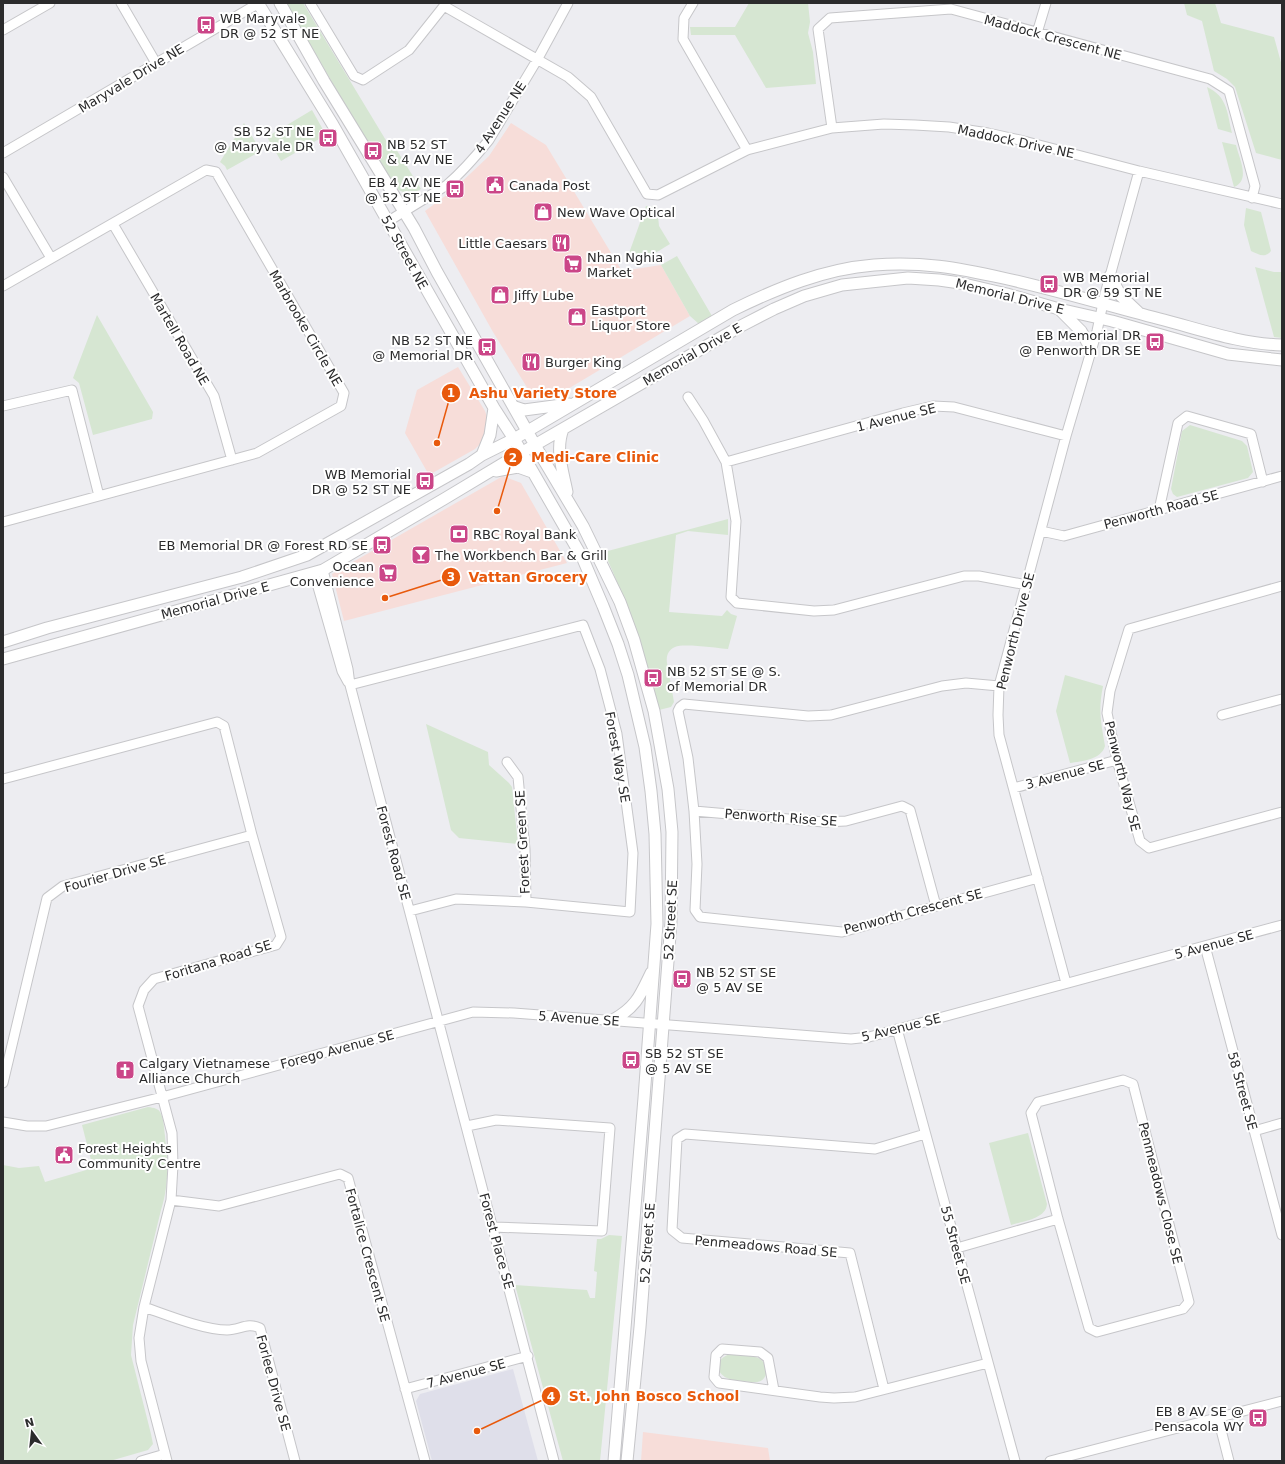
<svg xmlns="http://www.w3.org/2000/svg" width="1285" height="1464" font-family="'DejaVu Sans',sans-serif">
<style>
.commercial{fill:#f7ddd9}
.built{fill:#dfdfea}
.green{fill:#d6e6d2}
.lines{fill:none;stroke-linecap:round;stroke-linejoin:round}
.minor-casing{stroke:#c6c6c9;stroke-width:11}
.major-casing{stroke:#c6c6c9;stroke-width:13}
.minor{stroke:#fff;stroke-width:9}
.major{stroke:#fff;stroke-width:11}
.labels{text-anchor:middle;stroke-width:4;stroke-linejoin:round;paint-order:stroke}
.poi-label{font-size:13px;fill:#2b2b2c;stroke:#fff;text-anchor:start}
.street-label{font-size:13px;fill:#2b2b2c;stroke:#fff}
.leader{fill:none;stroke:#e8590c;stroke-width:1.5}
.callout-dot{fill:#e8590c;stroke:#fff;stroke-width:1.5}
.mark-label{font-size:12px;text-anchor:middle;font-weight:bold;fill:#fff}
.callout-label{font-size:14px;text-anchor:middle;font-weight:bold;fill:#e8590c;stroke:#fff;stroke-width:4;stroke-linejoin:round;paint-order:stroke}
</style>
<rect width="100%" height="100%" fill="#ededf1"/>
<path class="commercial" d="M511 123 546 145 622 271 661 265 690 316 551 399 535 396 528 389 493 332 425 211 452 191 489 156Z
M458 367 485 411 487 417 485 434 480 444 475 449 429 475 405 433 417 390Z
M503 476 521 483 567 563 344 621 332 574Z
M643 1432 768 1448 770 1461H641Z"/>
<path class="built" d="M513 1369 538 1461H432L416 1401 420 1394Z"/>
<path class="green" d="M286 3H303L390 147 396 149 421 189C407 197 398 192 389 180Z
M749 3H808L810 22 808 33 813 52 816 84 766 88 735 35H691L690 27H735Z
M1184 3H1215L1221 23 1274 37 1282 66V160L1256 153 1235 87 1227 79 1214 71 1202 21 1187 15Z
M1207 87C1228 97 1227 113 1232 133L1218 129Z
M312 110 326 135 281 161 267 137Z
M244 123 261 151 227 170 225 166 220 162Z
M1222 142 1236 145C1239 158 1251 180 1234 187Z
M646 206 657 207 659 226 670 244C657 252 643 262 628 256Z
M1246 208 1261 212 1271 251C1265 259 1258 254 1251 251L1244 225Z
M677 256 712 316 699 324 690 316 661 265Z
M1255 267 1274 272H1282V338L1274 337Z
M97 315 153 412 152 419 93 435 79 383 73 378Z
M1190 425 1242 441 1247 446 1253 472 1248 478 1177 497 1173 494 1171 489 1182 431Z
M728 519V535L688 531 676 535 669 612 722 616 727 610 731 614 737 616 728 649C717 648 683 643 675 647 668 650 666 656 667 663L674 702 671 707 659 710C645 655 628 604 604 552Z
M1065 675 1103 686C1098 711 1101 722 1105 746 1101 760 1082 761 1070 763L1056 711Z
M426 724 488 752 489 765 509 783 512 787 518 844 459 838 451 830Z
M148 1107C154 1108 159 1108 161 1114 164 1120 164 1129 165 1136 168 1162 169 1185 161 1210L133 1325 131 1355 151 1434 153 1444 148 1450 110 1461H3V1165L19 1168 39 1166 45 1182 93 1168 82 1125Z
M1028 1133 1047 1204C1046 1219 1023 1221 1011 1225L989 1143Z
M609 1235 622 1236 600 1461H563L515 1285 587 1290 590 1298H595L597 1272 594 1271 597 1239H601Z
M730 1354C737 1355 755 1355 760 1359 771 1366 768 1385 751 1382 744 1381 733 1381 727 1378 713 1371 717 1358 730 1354Z"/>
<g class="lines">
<g class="minor-casing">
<path id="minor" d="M121 3 156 63
M310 3 354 76 363 80 409 50 444 6 445 3
M693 3 684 18 683 39 747 150
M444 6 568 77 591 97 647 194 658 195 747 150 832 128 884 124 915 125 949 127 988 133 1020 140 1139 171 1282 204
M3 30 50 3
M1037 33 1046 3
M832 128 818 29 830 18 951 9 1210 79 1229 91 1255 186 1252 198
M3 153 259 3
M3 177 51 258
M387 222 447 185C462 172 476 156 489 140L537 60 568 3
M113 224 214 396 232 460
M3 286 206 170 216 172 344 393 341 406 257 453 3 522
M688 397 703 420 726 462 736 521 731 597 737 603 814 611 834 610 964 576H979L1027 585
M3 406 72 390 99 496
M726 462 903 413 933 406 954 407 1066 436
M1159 510 1178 423 1187 416 1251 434 1263 482
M1041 531 1064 536 1282 476
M323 570 348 669 350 685 554 1461
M314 573 342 671 348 682
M1282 586 1129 629 1110 691 1107 713 1117 760 1140 841 1149 848 1282 812
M350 685 583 625 600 669 617 734 633 853 630 912 526 902 456 899 410 911
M999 686 966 683 942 686 831 715 808 716 684 704 680 707 678 711 688 758 694 811 697 864 695 910 700 917 842 932 1038 878
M1222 715 1282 699
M507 762 518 777 525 849 526 902
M3 779 217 722 224 726 252 835 281 937 276 945 154 979 144 990 138 1006 172 1133 173 1165 171 1200 144 1307 139 1338 141 1361 167 1461
M1014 788 1117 760
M694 811 824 822 846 821 902 806 910 810 936 906
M1205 946 1282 1235
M1066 983 999 735 998 715 999 686 1066 436 1097 331 1105 294 1139 171
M897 1029 1015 1461
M1123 1080 1133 1084 1189 1302 1183 1309 1097 1332 1089 1328 1058 1219 1031 1113 1038 1102Z
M3 1083 47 898 63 886 252 835
M3 1122 27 1126H46L162 1097 473 1012 514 1013 851 1039 869 1037 1282 925
M467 1126 496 1120 610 1128 602 1231 493 1227
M1254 1131 1282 1123
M171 1200 219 1206 340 1174 348 1178 425 1461
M957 1248 1058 1219
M144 1307C167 1315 204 1330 227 1330 240 1330 247 1322 260 1328L295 1461
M405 1389 528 1356
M884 1389 850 1253 682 1238 672 1230 677 1139 685 1134 875 1149 925 1134
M774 1390 768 1358 760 1352 722 1349 716 1355 714 1377 719 1383 820 1397 834 1398 855 1397 988 1363
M1218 1418 1229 1461
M141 1461 165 1454
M1050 1461 1282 1401"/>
</g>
<g class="major-casing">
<path id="major" d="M258 3 333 125 494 408 514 439 583 559 603 606 618 644 628 675 645 747 651 791 655 834 657 924 644 1098 614 1461
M280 3 324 81 414 228 437 272 539 452 583 526 620 602 634 640 654 711 668 789 672 832 671 922 640 1327 627 1461
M1110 276 1121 296 1138 312
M1059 309 1081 331 1091 349
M515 407 524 410 569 404
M563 429C555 450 563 471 567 492
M482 455 490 435 494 408
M496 471 518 467 532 472
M3 642 47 628 242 577 307 555 469 464 482 455 514 439 733 310C778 288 824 269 874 265 920 261 958 268 1003 278 1057 290 1110 306 1164 320 1202 330 1242 344 1282 345
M3 659 323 570 444 499 514 457 741 326 774 309 804 296 842 285 908 278 939 280 960 283 1007 294 1059 309 1112 321 1228 354 1282 360
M613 1020C636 1007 640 996 651 973"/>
</g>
<use href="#minor" class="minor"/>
<use href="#major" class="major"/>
</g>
<defs>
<g id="bus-square" transform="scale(1)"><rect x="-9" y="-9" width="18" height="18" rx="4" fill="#cb4688" stroke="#fff"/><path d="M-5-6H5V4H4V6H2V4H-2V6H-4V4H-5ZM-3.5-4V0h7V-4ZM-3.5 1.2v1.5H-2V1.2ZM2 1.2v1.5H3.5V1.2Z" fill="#fff"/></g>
<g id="civic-square" transform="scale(1)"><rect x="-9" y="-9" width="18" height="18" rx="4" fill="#cb4688" stroke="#fff"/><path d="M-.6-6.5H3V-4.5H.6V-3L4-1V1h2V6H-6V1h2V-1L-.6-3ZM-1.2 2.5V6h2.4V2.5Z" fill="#fff"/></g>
<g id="shop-square" transform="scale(1)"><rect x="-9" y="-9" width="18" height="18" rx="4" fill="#cb4688" stroke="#fff"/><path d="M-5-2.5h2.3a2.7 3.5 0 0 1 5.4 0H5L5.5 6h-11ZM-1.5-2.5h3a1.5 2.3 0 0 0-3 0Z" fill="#fff"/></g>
<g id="restaurant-square" transform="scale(1)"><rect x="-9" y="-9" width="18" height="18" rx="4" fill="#cb4688" stroke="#fff"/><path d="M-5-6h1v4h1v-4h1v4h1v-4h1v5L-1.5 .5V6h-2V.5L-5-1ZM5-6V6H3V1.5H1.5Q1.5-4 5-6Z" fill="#fff"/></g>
<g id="supermarket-square" transform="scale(1)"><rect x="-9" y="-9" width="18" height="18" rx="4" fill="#cb4688" stroke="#fff"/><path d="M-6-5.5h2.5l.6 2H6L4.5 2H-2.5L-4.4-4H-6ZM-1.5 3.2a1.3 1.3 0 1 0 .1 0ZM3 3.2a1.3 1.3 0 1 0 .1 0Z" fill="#fff"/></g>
<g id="bank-square" transform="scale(1)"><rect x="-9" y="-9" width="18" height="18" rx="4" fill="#cb4688" stroke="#fff"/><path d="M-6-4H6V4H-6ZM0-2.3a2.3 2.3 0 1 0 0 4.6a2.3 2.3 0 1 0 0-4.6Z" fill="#fff"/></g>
<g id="bar-square" transform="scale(1)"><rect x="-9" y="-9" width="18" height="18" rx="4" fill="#cb4688" stroke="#fff"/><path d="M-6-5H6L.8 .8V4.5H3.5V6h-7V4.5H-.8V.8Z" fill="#fff"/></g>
<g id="church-square" transform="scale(1)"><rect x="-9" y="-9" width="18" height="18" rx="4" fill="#cb4688" stroke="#fff"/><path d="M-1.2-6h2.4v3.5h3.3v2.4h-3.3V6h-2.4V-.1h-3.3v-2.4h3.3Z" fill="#fff"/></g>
</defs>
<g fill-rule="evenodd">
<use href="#bus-square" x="206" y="25"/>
<use href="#bus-square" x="328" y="138"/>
<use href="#bus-square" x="373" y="151"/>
<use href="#civic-square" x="495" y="185"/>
<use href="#bus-square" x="455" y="189"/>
<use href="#shop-square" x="543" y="212"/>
<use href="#restaurant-square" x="561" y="243"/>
<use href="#supermarket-square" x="573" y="264"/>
<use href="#bus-square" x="1049" y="284"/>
<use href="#shop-square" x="500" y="295"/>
<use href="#shop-square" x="577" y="317"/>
<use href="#bus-square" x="1155" y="342"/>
<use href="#bus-square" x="487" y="347"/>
<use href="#restaurant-square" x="531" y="362"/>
<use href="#bus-square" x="425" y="481"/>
<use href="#bank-square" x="459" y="534"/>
<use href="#bus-square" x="382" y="545"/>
<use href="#bar-square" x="421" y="555"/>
<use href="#supermarket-square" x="388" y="573"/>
<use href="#bus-square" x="653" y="678"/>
<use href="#bus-square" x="682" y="979"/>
<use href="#bus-square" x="631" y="1060"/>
<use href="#church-square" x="125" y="1070"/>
<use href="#civic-square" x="64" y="1155"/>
<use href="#bus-square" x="1258" y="1418"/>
</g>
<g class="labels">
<g class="poi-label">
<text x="220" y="23">WB Maryvale<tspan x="220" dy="15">DR @ 52 ST NE</tspan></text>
<text x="314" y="136" text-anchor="end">SB 52 ST NE<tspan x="314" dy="15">@ Maryvale DR</tspan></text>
<text x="387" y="149">NB 52 ST<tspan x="387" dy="15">&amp; 4 AV NE</tspan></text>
<text x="441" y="187" text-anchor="end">EB 4 AV NE<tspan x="441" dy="15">@ 52 ST NE</tspan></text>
<text x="509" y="190">Canada Post</text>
<text x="557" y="217">New Wave Optical</text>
<text x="547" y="248" text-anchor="end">Little Caesars</text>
<text x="587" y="262">Nhan Nghia<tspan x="587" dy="15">Market</tspan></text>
<text x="1063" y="282">WB Memorial<tspan x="1063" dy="15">DR @ 59 ST NE</tspan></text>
<text x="514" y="300">Jiffy Lube</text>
<text x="591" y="315">Eastport<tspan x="591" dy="15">Liquor Store</tspan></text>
<text x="1141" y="340" text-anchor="end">EB Memorial DR<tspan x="1141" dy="15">@ Penworth DR SE</tspan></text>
<text x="473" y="345" text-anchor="end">NB 52 ST NE<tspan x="473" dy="15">@ Memorial DR</tspan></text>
<text x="545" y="367">Burger King</text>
<text x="411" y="479" text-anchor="end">WB Memorial<tspan x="411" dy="15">DR @ 52 ST NE</tspan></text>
<text x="473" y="539">RBC Royal Bank</text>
<text x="368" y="550" text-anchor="end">EB Memorial DR @ Forest RD SE</text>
<text x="435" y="560">The Workbench Bar &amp; Grill</text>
<text x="374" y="571" text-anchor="end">Ocean<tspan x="374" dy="15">Convenience</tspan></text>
<text x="667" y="676">NB 52 ST SE @ S.<tspan x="667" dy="15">of Memorial DR</tspan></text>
<text x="696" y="977">NB 52 ST SE<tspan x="696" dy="15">@ 5 AV SE</tspan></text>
<text x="645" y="1058">SB 52 ST SE<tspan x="645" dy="15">@ 5 AV SE</tspan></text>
<text x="139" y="1068">Calgary Vietnamese<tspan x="139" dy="15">Alliance Church</tspan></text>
<text x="78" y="1153">Forest Heights<tspan x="78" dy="15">Community Centre</tspan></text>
<text x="1244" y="1416" text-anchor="end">EB 8 AV SE @<tspan x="1244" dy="15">Pensacola WY</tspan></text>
</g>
<g class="street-label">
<text transform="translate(1053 37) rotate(15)" y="5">Maddock Crescent NE</text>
<text transform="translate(131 78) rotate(-31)" y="5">Maryvale Drive NE</text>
<text transform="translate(500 117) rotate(-57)" y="5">4 Avenue NE</text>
<text transform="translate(1016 141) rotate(12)" y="5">Maddock Drive NE</text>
<text transform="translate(405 252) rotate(61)" y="5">52 Street NE</text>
<text transform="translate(1010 296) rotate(14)" y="5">Memorial Drive E</text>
<text transform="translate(306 328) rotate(60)" y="5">Marbrooke Circle NE</text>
<text transform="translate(180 339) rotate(60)" y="5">Martell Road NE</text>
<text transform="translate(692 354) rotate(-30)" y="5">Memorial Drive E</text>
<text transform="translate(896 417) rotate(-14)" y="5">1 Avenue SE</text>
<text transform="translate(1161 509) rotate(-15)" y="5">Penworth Road SE</text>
<text transform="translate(215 600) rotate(-15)" y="5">Memorial Drive E</text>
<text transform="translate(1015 631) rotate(-76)" y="5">Penworth Drive SE</text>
<text transform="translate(618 757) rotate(80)" y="5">Forest Way SE</text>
<text transform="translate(1065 774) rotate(-15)" y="5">3 Avenue SE</text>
<text transform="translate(1123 776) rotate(76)" y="5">Penworth Way SE</text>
<text transform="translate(781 817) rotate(4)" y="5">Penworth Rise SE</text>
<text transform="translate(522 842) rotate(-93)" y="5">Forest Green SE</text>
<text transform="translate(394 853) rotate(75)" y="5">Forest Road SE</text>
<text transform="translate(115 873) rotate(-16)" y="5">Fourier Drive SE</text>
<text transform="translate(913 911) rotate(-15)" y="5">Penworth Crescent SE</text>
<text transform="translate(670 920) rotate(-87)" y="5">52 Street SE</text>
<text transform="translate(1214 944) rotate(-15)" y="5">5 Avenue SE</text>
<text transform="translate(218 960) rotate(-17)" y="5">Foritana Road SE</text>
<text transform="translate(579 1018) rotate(4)" y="5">5 Avenue SE</text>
<text transform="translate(901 1027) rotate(-14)" y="5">5 Avenue SE</text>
<text transform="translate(337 1049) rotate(-15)" y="5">Forego Avenue SE</text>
<text transform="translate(1243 1091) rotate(75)" y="5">58 Street SE</text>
<text transform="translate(1161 1193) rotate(76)" y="5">Penmeadows Close SE</text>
<text transform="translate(497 1241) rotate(75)" y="5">Forest Place SE</text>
<text transform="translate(647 1243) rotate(-86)" y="5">52 Street SE</text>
<text transform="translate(956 1245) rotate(75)" y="5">55 Street SE</text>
<text transform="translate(766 1246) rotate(5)" y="5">Penmeadows Road SE</text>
<text transform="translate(368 1255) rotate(75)" y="5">Fortalice Crescent SE</text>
<text transform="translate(466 1373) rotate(-15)" y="5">7 Avenue SE</text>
<text transform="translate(274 1383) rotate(75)" y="5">Forlee Drive SE</text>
</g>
</g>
<path class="leader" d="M437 443L451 393M497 511L513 457M385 598L451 577M477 1431L551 1396"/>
<g class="callout-dot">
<circle cx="437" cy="443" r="4"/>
<circle cx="497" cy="511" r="4"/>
<circle cx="385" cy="598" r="4"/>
<circle cx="477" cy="1431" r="4"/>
<circle cx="451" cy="393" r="10"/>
<circle cx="513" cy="457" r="10"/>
<circle cx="451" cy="577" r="10"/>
<circle cx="551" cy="1396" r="10"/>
</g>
<g class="mark-label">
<text x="451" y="397">1</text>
<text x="513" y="462">2</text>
<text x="451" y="581">3</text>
<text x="551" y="1401">4</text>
</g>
<g class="callout-label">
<text x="543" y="398">Ashu Variety Store</text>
<text x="595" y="462">Medi-Care Clinic</text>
<text x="528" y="582">Vattan Grocery</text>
<text x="654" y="1401">St. John Bosco School</text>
</g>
<rect width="1285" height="1464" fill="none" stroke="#2b2b2c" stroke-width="8"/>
<g transform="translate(32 1432) rotate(345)" stroke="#ffffff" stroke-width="3" paint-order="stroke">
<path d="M0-3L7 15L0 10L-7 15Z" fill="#2b2b2c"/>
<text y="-6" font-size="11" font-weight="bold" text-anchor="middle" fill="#2b2b2c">N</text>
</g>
</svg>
